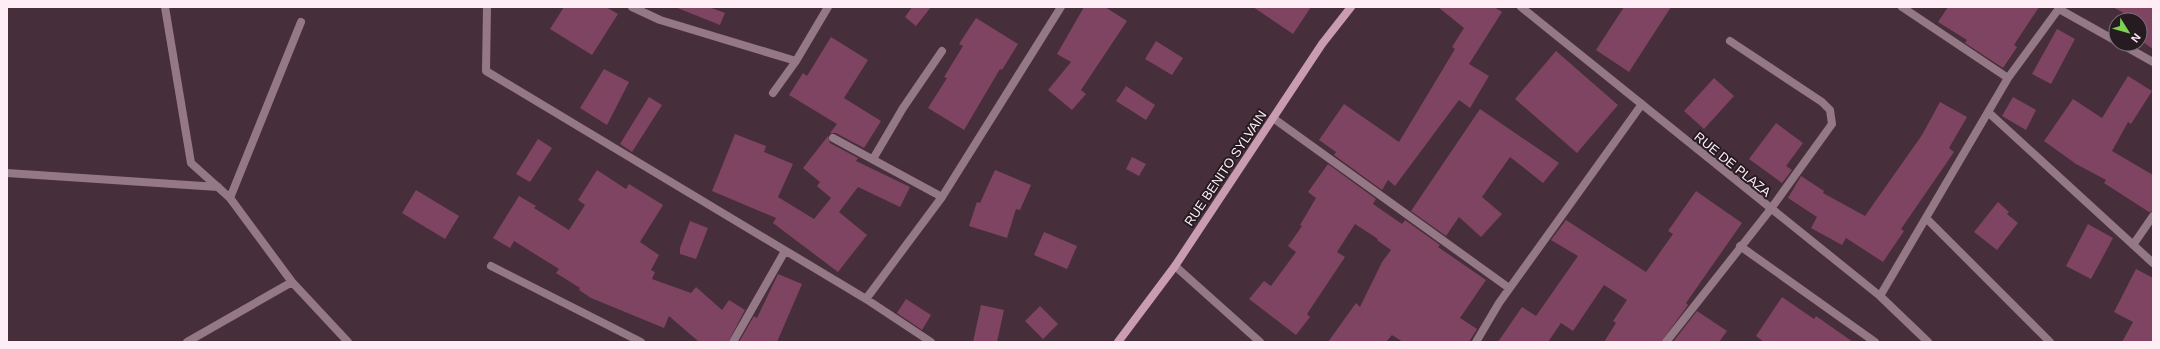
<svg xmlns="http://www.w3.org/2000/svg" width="2160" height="349" font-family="Arial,sans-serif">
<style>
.building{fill:#7e4462}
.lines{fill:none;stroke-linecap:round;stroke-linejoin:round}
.street{stroke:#947885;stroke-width:8}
.secondary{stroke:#c99cb2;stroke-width:8}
.labels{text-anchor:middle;stroke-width:4;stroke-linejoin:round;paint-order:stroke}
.street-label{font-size:13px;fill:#feedf5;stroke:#261b20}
</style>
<rect width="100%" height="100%" fill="#472e3b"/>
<path class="building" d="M564 7H606L618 14 592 55 550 29Z
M675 7H709L725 13 720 25Z
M912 7H931L916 26 905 17Z
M1084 7H1105L1127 21 1081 90 1086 94 1072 110 1048 90 1071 62 1057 54Z
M1253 7H1311L1293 34Z
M1438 7H1494L1502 12 1469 64 1489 76 1470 108 1459 100 1395 186 1388 180 1382 190 1334 155 1336 152 1319 140 1344 104 1399 142 1455 49 1452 47 1464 28Z
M1624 7H1671L1629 72 1596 50Z
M1948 7H2039L2014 45 2017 47 2003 68 1965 43 1967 40 1938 22Z
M2113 7H2153V49L2140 40V20H2136Z
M976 18 1018 44 1002 70 1000 69 964 130 928 108 947 78 944 77 963 46 959 44Z
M2057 29 2075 39 2051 84 2032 74Z
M831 37 868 60 844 98 881 121 864 148 836 133H830L837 124 789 95 803 73 807 76Z
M1156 41 1183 58 1172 75 1145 59Z
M1556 51 1618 105 1577 153 1515 99Z
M604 69 629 82 607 125 580 108Z
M2128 76 2152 91 2131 124 2128 122 2112 151 2153 175V211L2149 212 2104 183 2106 180 2076 164 2044 141 2073 99 2102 118Z
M1714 78 1734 96 1704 129 1684 111Z
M1126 86 1155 105 1146 120 1116 101Z
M649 97 662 105 632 152 620 144Z
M2013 97 2036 110 2026 130 2002 116Z
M1940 102 1967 117 1949 148 1954 152 1901 229 1904 231 1883 262 1846 238 1842 245 1811 228 1817 217 1788 198 1801 176 1824 191 1823 193 1865 216 1922 135Z
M1480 109 1559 163 1543 183 1510 157 1482 197 1502 214 1481 237 1459 217 1446 236 1411 211Z
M1776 123 1803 143 1786 166 1792 170 1782 183 1749 159Z
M735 134 766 146 764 152 793 164 778 197 814 219 831 198 817 186 820 182 803 168 828 136 830 143 858 158 856 161 910 187 900 207 858 187 839 212 867 235 838 272 773 223 776 218 712 191Z
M538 139 552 148 530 182 516 174Z
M1132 157 1146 164 1139 176 1126 169Z
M1328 164 1376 199 1373 204 1402 224 1405 220 1440 245 1438 247 1486 280 1460 318 1477 329 1469 342H1403L1392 335 1386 342H1328L1356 303 1360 307 1382 262 1391 250 1377 240 1378 239 1355 224 1337 252 1345 257 1307 314 1310 317 1296 335 1249 299 1264 281 1271 286 1296 252 1288 246 1302 226 1300 225 1316 198 1308 192Z
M597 170 626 189 629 184 663 205 640 242 659 255 651 270 655 272 652 279 691 293 696 287 722 310 729 300 745 310 728 342H699L669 316 664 328 591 298 579 290 580 288 556 273 559 269 514 241 510 248 493 238 519 196 536 206 534 208 569 230 585 205 578 200Z
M995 170 1031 185 1020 210 1016 209 1007 238 969 226 977 202 980 203Z
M416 190 459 216 445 239 402 213Z
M1696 191 1742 223 1686 303 1688 305 1661 342H1604L1616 323 1613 321 1627 300 1604 285 1573 331 1561 323 1548 342H1498L1522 307 1536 316 1578 256 1551 240 1566 220 1646 272 1673 234 1668 231Z
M1998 202 2009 212 2007 214 2018 223 1997 250 1974 232Z
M690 221 708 228 696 259 680 254V248Z
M2088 224 2113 238 2091 279 2066 266Z
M1044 232 1077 246 1067 269 1034 255Z
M2136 269 2153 278V342H2122L2133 322 2114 312Z
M778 274 802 284 777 342H739L754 316 757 318Z
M1782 297 1814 319 1816 316 1853 342H1764L1756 336Z
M906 299 931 315 922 330 897 313Z
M981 305 1004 310 997 342H973Z
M1040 306 1058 324 1043 339 1025 321Z
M1697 311 1727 331 1719 342H1673Z"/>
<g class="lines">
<path class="street" d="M165 7 191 163 230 198 292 282 348 342
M487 7 486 71 866 299 931 342
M632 7 660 20 796 61
M1521 7 1880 296 1928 342
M1902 7 2008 78
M2059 9 2116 41
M2121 44 2153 62
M773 93 796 61 828 7
M1988 112 2153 263
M1273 118 1509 288
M833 138 942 197
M873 159 903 108 942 51
M7 173 218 187
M230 198 301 22
M1926 218 2050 342
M2133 245 2153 216
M1740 246 1875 342
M491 266 641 342
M1175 266 1260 342
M1880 296 2008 78 2060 7
M866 299 942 197 1061 7
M187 342 292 282
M733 342 785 251
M1476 342 1499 303 1642 104
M1666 342 1770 210 1832 124 1830 110 1822 102 1730 41"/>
<path class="secondary" d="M1118 342 1175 266 1322 44 1351 7"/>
</g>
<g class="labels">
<g class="street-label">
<text transform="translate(1733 164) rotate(39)" y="5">RUE DE PLAZA</text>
<text transform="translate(1225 168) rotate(-56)" y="5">RUE BENITO SYLVAIN</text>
</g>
</g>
<rect width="2160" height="349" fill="none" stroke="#feedf5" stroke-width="16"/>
<g transform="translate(2128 32) rotate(127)"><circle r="19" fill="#261b20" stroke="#7c6f75"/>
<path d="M0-3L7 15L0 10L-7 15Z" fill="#7ed153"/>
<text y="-6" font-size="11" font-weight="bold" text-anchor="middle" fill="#feedf5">N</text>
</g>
</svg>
